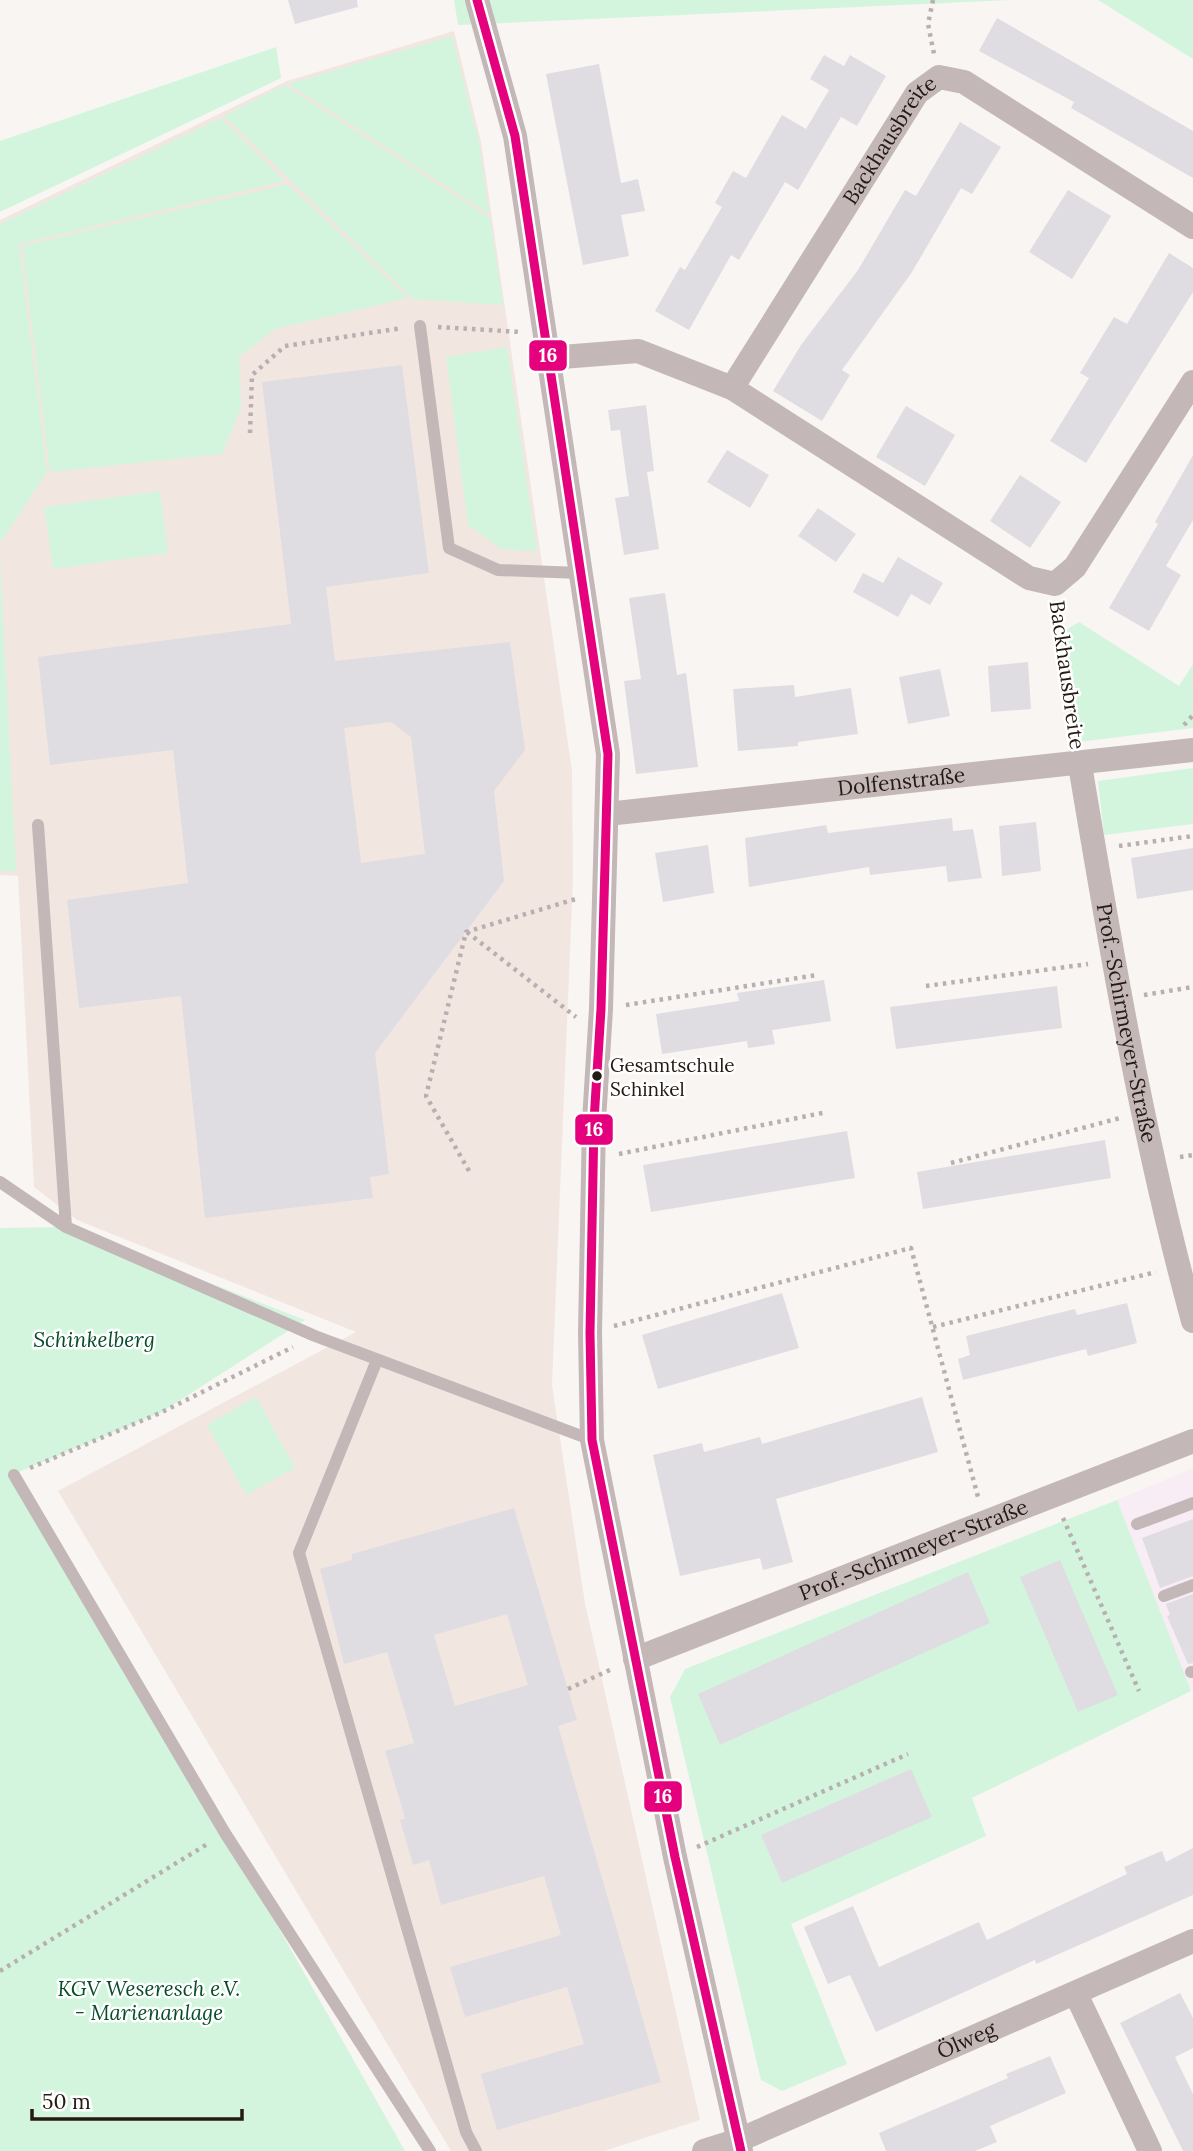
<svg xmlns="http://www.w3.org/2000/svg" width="1193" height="2151" font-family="Lora,serif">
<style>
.industrial{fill:#f8ecf5}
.built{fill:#f2e6e1}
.green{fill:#d3f5de}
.building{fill:#dfdde2;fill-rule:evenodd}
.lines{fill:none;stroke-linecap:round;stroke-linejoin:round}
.path{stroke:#b8afb0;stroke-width:4.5;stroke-dasharray:3.5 5;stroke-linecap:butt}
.lane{stroke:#c3b7b8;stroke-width:12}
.street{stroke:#c3b7b8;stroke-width:24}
.bus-1-casing{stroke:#fff;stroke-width:14}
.bus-1{stroke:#e5007d;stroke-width:9}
.bus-dot{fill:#261a15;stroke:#fff;stroke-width:2.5}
.labels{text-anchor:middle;stroke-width:5;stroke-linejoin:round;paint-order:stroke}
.bus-label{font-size:19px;fill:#261a15;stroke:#fff;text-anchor:start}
.street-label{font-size:21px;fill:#261a15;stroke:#fff}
.park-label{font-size:21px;font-style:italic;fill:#074d2c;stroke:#fff}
.line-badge{stroke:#fff;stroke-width:2.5}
.badge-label{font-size:19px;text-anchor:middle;font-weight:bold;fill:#fff}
</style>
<rect width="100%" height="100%" fill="#f9f5f3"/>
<path class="industrial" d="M1193 1468V1690L1191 1691 1117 1500Z"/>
<path class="built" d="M454 31 481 142 572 771 573 878 552 1385 585 1603 700 2120 604 2151H451L58 1491 356 1332 77 1220 34 1187 18 876 0 875V220L287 81Z"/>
<path class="green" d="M454 0H1011L458 25Z
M1098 0H1193V59Z
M452 36 479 142 489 214 288 84Z
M276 47 281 78 0 212V141Z
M284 85 490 218 503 305 413 299 224 116Z
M221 118 285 181 19 244 47 472 0 543V224Z
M288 184 408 298 275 329 239 357 241 408 222 454 50 472 22 246Z
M507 347 537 551 501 549 468 525 446 357Z
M160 491 168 553 53 569 44 507Z
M0 559 16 871H0Z
M1079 622 1179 686 1193 664V728L1070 743 1056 636Z
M1193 768V824L1104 835 1098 781Z
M66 1227 305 1320 160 1413 14 1474 225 1833 405 2151H0V1228Z
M256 1397 295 1468 246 1495 207 1425Z
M1117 1500 1191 1691 972 1798 986 1836 791 1924 847 2064 782 2091 761 2080 670 1697 685 1669Z"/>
<path class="building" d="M288 0H357L358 7 295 24Z
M997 18 1193 131V178L1071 108 1074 102 979 51Z
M824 55 844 66 850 55 886 76 857 126 841 117 798 190 785 182 739 260 731 255 689 330 655 311 680 267 685 270 722 207 715 203 733 171 746 178 782 115 806 129 829 90 810 79Z
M599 64 621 183 638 179 645 211 621 215 629 256 583 265 546 74Z
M960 122 1001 147 972 194 961 188 912 272 842 370 850 375 822 421 773 391 801 345 858 270 905 190 916 196Z
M1068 190 1111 216 1072 279 1029 252Z
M1169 253 1193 268V292L1086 463 1050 441 1089 378 1080 373 1114 317 1127 324Z
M402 365 429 573 326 587 335 661 510 642 525 750 494 791 504 881 375 1053 389 1174 370 1177 373 1198 205 1218 181 996 79 1008 67 900 188 883 173 750 50 765 38 657 291 624 262 382ZM391 722 411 737 425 854 361 863 344 728Z
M646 405 654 471 647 472 659 549 624 555 615 498 629 496 620 430 611 431 608 410Z
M906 406 955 435 925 486 876 457Z
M727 450 769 475 750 508 707 482Z
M1193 455V520L1166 566 1181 575 1149 631 1109 608 1158 524 1155 522Z
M1020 475 1061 502 1030 548 990 521Z
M818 508 856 534 836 562 798 536Z
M898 557 943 583 930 605 911 594 898 617 853 592 863 573 883 583Z
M665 593 677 675 686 673 698 767 636 774 624 681 641 679 629 598Z
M1028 662 1031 709 991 712 988 666Z
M940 669 950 716 908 724 899 677Z
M794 685 795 697 851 688 858 734 798 742V746L738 751 733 689Z
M952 818 953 831 973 829 982 878 948 882 946 866 870 875 869 867 749 887 745 838 826 825 828 833Z
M1036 822 1041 871 1002 876 999 826Z
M708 845 714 893 663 902 655 853Z
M1193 848V890L1137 899 1131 858Z
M824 980 831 1021 772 1030 775 1044 748 1048 747 1041 662 1054 656 1014 739 1001 737 993Z
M1057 986 1062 1028 896 1049 890 1007Z
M847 1131 855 1178 651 1212 643 1165Z
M1105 1140 1111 1178 923 1209 917 1172Z
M782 1293 799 1348 658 1389 642 1335Z
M1127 1303 1137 1343 1088 1356 1086 1349 963 1380 958 1359 970 1355 966 1336 1075 1309 1077 1315Z
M922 1397 938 1452 776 1499 793 1562 763 1570 760 1558 680 1576 653 1455 702 1443 704 1452 760 1437 762 1444Z
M514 1508 577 1720 558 1726 661 2082 497 2130 481 2074 584 2044 567 1987 465 2017 450 1967 561 1935 544 1876 441 1905 429 1860 413 1865 400 1820 405 1818 385 1751 414 1743 387 1652 344 1664 320 1569 352 1560V1554ZM507 1614 528 1685 455 1706 434 1635Z
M1193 1519V1576L1160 1588 1142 1538Z
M1060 1560 1118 1695 1078 1712 1020 1577Z
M968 1572 990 1623 720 1745 698 1694Z
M1193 1594V1663L1188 1664 1167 1616 1170 1615 1166 1604Z
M911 1769 932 1817 782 1883 761 1835Z
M1193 1848V1895L1036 1964 1035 1960 876 2032 850 1975 828 1984 804 1927 853 1906 879 1967 979 1922 987 1940 1127 1874 1124 1867 1162 1851 1166 1862Z
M1180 1993 1193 2018V2048L1175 2057 1193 2094V2151H1183L1120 2023Z
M1050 2056 1066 2093 990 2126 997 2142 975 2151H886L879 2133 1008 2078 1006 2074Z"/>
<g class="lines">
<path class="path" d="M933 0 928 24 934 54
M438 327 520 332
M250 433 252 375 285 346 402 328
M1058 607 1076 737
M1184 725 1193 715
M1119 846 1193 836
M467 932 576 1017
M926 986 1088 964
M1144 995 1193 987
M626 1005 817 975
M619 1154 827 1112
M1180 1157 1193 1155
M951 1163 1120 1118
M469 1171 426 1096 466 932 579 898
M614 1326 911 1248 978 1497
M933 1327 1156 1272
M30 1468 160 1413 293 1347
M1063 1518 1139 1691
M568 1689 612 1669
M697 1847 908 1754
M0 1971 209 1843"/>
<path class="lane" d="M420 326 449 548 498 570 580 573
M38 825 66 1227
M0 1182 66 1227 315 1336 592 1440
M377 1360 299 1553 466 2132 476 2151
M14 1475 225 1833 430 2151
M1137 1524 1193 1503
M1164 1596 1193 1585
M1191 1672H1193"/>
<g class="street">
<path d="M477 0 515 136 608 754 601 1009 594 1121 590 1333 592 1440 675 1857 741 2151"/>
<path d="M549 358 638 351 732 388 1029 578 1055 584 1075 567 1193 382"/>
<path id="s1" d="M732 388 917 93 939 77 964 82 1193 227"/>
<path id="s2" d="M1080 765C1111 951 1143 1139 1193 1321"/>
<path id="s3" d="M607 814 1193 750"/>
<path id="s4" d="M635 1659 1193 1441"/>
<path d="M1076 1994 1150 2151"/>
<path id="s5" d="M704 2151 739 2140 1193 1941"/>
</g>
<g class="bus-1-casing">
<path id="bus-1" d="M477 0 515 136 608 754 601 1009 594 1121 590 1333 592 1440 675 1857 741 2151"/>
</g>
<use href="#bus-1" class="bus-1"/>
</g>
<circle class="bus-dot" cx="597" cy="1076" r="6"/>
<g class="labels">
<g class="bus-label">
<text x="610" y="1072">Gesamtschule<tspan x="610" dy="24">Schinkel</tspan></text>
</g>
<g class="street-label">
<text dy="7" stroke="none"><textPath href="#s1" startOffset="294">Backhausbreite</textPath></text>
<text transform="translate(1067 675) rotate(82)" y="7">Backhausbreite</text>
<text dy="7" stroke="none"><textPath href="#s3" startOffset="296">Dolfenstraße</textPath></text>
<text dy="7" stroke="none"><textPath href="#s2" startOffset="262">Prof.-Schirmeyer-Straße</textPath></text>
<text dy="7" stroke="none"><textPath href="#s4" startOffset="299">Prof.-Schirmeyer-Straße</textPath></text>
<text dy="7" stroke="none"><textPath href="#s5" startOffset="285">Ölweg</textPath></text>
</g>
<g class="park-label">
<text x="94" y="1347">Schinkelberg</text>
<text x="149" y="1996">KGV Weseresch e.V.<tspan x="149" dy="24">- Marienanlage</tspan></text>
</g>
</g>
<g class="line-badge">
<rect x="528" y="339" width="40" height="33" rx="7" fill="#e5007d"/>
<rect x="574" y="1113" width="40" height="33" rx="7" fill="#e5007d"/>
<rect x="643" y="1780" width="40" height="33" rx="7" fill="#e5007d"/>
</g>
<g class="badge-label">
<text x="548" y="362">16</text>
<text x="594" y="1136">16</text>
<text x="663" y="1803">16</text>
</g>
<path d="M32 2109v10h210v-10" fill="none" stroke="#261a15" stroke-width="3.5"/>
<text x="42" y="2109" font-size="21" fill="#261a15" stroke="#ffffff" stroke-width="5" paint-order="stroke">50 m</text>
</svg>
